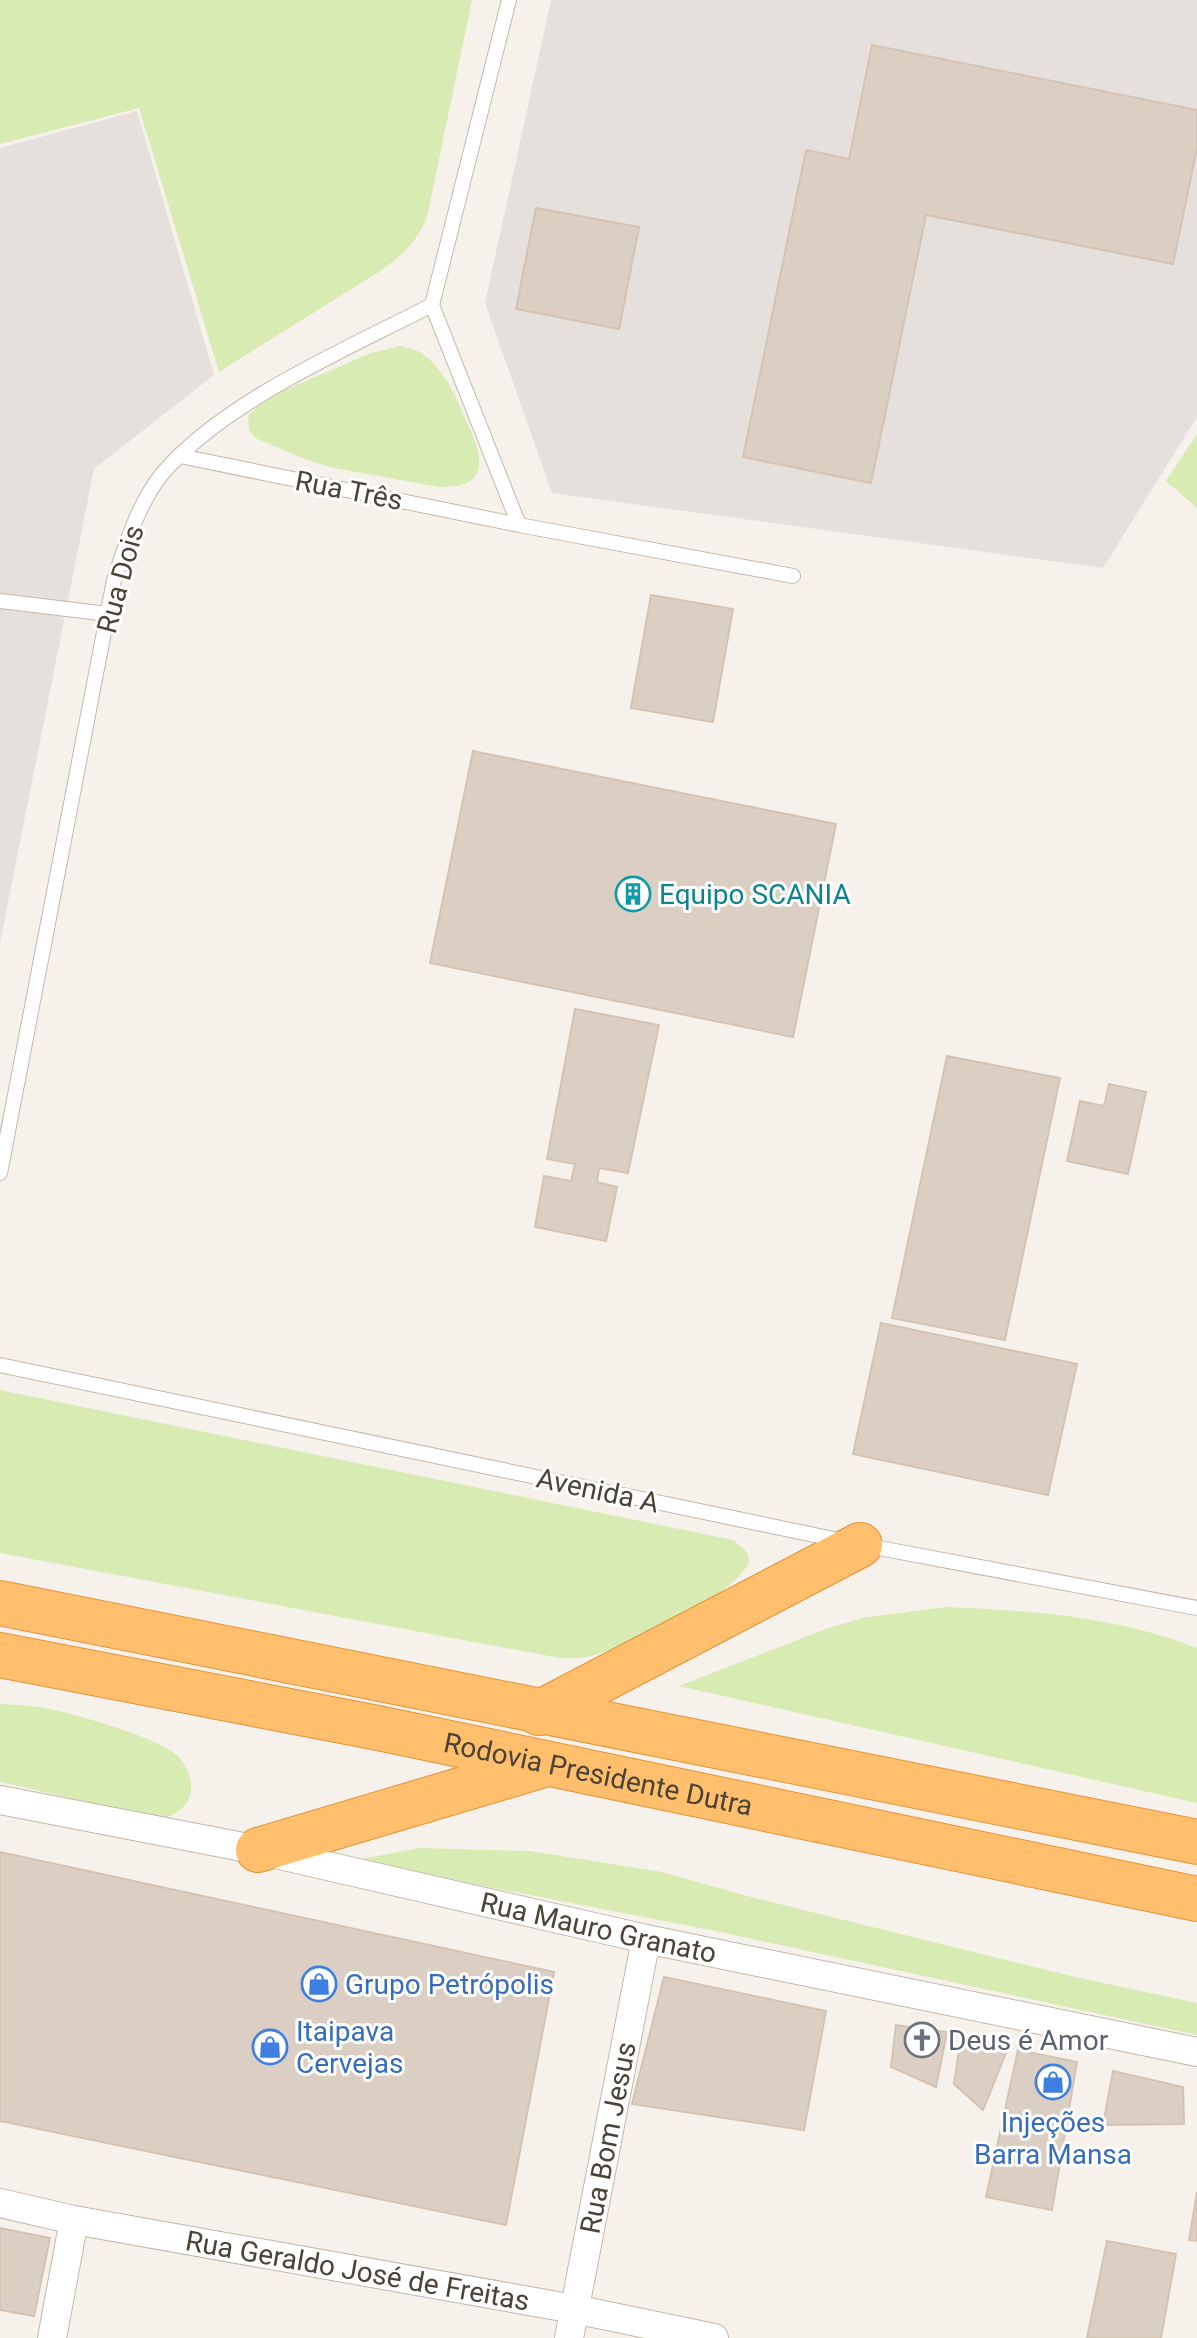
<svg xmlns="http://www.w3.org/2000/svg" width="1197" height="2338" font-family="Roboto,sans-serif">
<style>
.industrial{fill:#e6e0dc}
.green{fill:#d8ebb2}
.building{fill:#dbcfc3;stroke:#d4c3b2;stroke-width:2}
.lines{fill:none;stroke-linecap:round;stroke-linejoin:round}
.service-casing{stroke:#c2b8ad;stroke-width:16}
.minor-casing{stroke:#c2b8ad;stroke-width:30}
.motorway-casing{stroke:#e59236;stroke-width:46}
.service{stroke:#fff;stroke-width:14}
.minor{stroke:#fff;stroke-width:28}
.motorway{stroke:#ffbf6d;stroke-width:44}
.labels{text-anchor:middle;stroke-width:6;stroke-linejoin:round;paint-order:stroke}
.street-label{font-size:28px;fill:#4b4238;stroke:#fff}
.culture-label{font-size:28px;fill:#0d838f;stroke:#fff;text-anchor:start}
.shop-label{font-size:28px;fill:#366cbe;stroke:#fff;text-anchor:start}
.worship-label{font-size:28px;fill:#5b616d;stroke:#fff;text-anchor:start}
</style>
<rect width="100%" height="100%" fill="#f6f1eb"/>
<path class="industrial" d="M551 0H1197V417L1103 568 552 493 485 303Z
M137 111 214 375 94 469 0 943V148Z"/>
<path class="green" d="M0 0H472L427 217C418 241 402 255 382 270L219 372 139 108 0 144Z
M400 346C411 348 421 351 429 359 446 374 456 397 465 418 481 451 495 489 439 487L329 467 305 459 255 438 249 430 248 416 262 401 278 393 371 353Z
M1197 434V508L1166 481Z
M0 1390 733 1540 747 1552 749 1562C734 1597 628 1647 591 1656 581 1659 571 1658 560 1658L0 1553Z
M946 1607C1031 1610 1117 1617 1197 1648V1803L679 1686 826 1629 862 1618Z
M0 1704C14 1705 29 1705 44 1708 70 1712 160 1738 178 1756 185 1764 190 1775 191 1784 192 1804 179 1813 162 1819L0 1782Z
M420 1848 530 1851 662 1872 751 1897 1071 1976 1197 2003V2035L711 1930 488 1887 361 1859Z"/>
<path class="building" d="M872 45 1197 110V148L1173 264 926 215 871 483 743 457 806 150 849 159Z
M536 208 639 227 619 329 516 309Z
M651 595 733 609 713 722 631 708Z
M473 751 836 824 793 1037 430 963Z
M575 1009 659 1025 628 1173 599 1168 597 1182 617 1187 606 1241 535 1227 544 1176 571 1181 575 1164 547 1159Z
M947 1056 1060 1078 1005 1340 892 1318Z
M1109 1084 1146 1092 1128 1174 1067 1161 1080 1101 1104 1106Z
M881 1323 1077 1364 1048 1495 853 1454Z
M0 1852 554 1972 506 2225 0 2121Z
M664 1977 826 2011 804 2130 632 2104Z
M896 2025 947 2032 936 2087 891 2067Z
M960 2043H1010L983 2110 954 2084Z
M1018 2050 1077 2062 1052 2210 986 2197Z
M1113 2071 1183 2087 1184 2124 1103 2125Z
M1197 2192V2241L1189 2240Z
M0 2228 50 2238 34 2316 0 2310Z
M1107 2241 1176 2254 1161 2338H1087Z"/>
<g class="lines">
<g class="service-casing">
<path id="service" d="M432 305 519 525 793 576
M180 456 519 525
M0 601 108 614
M0 1173 114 580C126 544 138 504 162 474 224 401 347 349 432 305L509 0
M0 1365 843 1541
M863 1545 1197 1608"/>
</g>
<g class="minor-casing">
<g id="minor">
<path id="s1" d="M0 1800 258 1850 646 1939 1197 2052"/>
<path id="s2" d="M0 2203 74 2220 574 2309 714 2338"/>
<path d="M52 2338 74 2220"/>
<path id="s3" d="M569 2338 646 1939"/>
</g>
</g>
<g class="motorway-casing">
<g id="motorway">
<path d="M0 1603 1197 1842"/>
<path id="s4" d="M0 1655 378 1728 1197 1899"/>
<path d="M539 1713 860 1545"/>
<path d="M258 1850 544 1765"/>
</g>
</g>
<use href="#service" class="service"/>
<use href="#minor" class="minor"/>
<use href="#motorway" class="motorway"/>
</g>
<defs>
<g id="building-ring" transform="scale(1.8)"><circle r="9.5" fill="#fff" stroke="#0f9aa8" stroke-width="1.5"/><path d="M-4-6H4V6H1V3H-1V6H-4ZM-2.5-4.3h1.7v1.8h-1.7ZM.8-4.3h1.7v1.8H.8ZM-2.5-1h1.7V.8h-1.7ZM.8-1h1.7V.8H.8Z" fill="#0f9aa8"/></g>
<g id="shop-ring" transform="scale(1.8)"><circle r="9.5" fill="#fff" stroke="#3f7fe0" stroke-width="1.5"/><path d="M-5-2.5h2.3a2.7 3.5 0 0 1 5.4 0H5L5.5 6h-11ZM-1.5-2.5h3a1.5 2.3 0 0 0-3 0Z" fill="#3f7fe0"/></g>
<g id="church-ring" transform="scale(1.8)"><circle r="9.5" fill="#fff" stroke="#6b7280" stroke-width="1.5"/><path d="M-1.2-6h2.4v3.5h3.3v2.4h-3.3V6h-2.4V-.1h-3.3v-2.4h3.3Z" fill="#6b7280"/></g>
</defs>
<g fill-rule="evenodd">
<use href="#building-ring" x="633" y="894"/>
<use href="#shop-ring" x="319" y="1984"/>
<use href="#church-ring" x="922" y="2040"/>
<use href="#shop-ring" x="270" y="2047"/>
<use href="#shop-ring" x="1053" y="2082"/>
</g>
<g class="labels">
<g class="street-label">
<text transform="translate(349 490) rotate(11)" y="10">Rua Três</text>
<text transform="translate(120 579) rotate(-75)" y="10">Rua Dois</text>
<text transform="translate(598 1490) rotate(12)" y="10">Avenida A</text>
<text dy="10" stroke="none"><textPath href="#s4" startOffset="610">Rodovia Presidente Dutra</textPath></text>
<text dy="10" stroke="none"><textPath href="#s1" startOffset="612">Rua Mauro Granato</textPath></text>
<text dy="10" stroke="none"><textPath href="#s3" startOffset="204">Rua Bom Jesus</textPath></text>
<text dy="10" stroke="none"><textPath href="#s2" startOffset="364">Rua Geraldo José de Freitas</textPath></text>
</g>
<g class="culture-label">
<text x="659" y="904">Equipo SCANIA</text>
</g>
<g class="shop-label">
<text x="345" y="1994">Grupo Petrópolis</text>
<text x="296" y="2041">Itaipava<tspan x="296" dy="32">Cervejas</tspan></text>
<text x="1053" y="2132" text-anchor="middle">Injeções<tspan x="1053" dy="32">Barra Mansa</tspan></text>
</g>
<g class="worship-label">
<text x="948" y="2050">Deus é Amor</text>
</g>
</g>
</svg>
